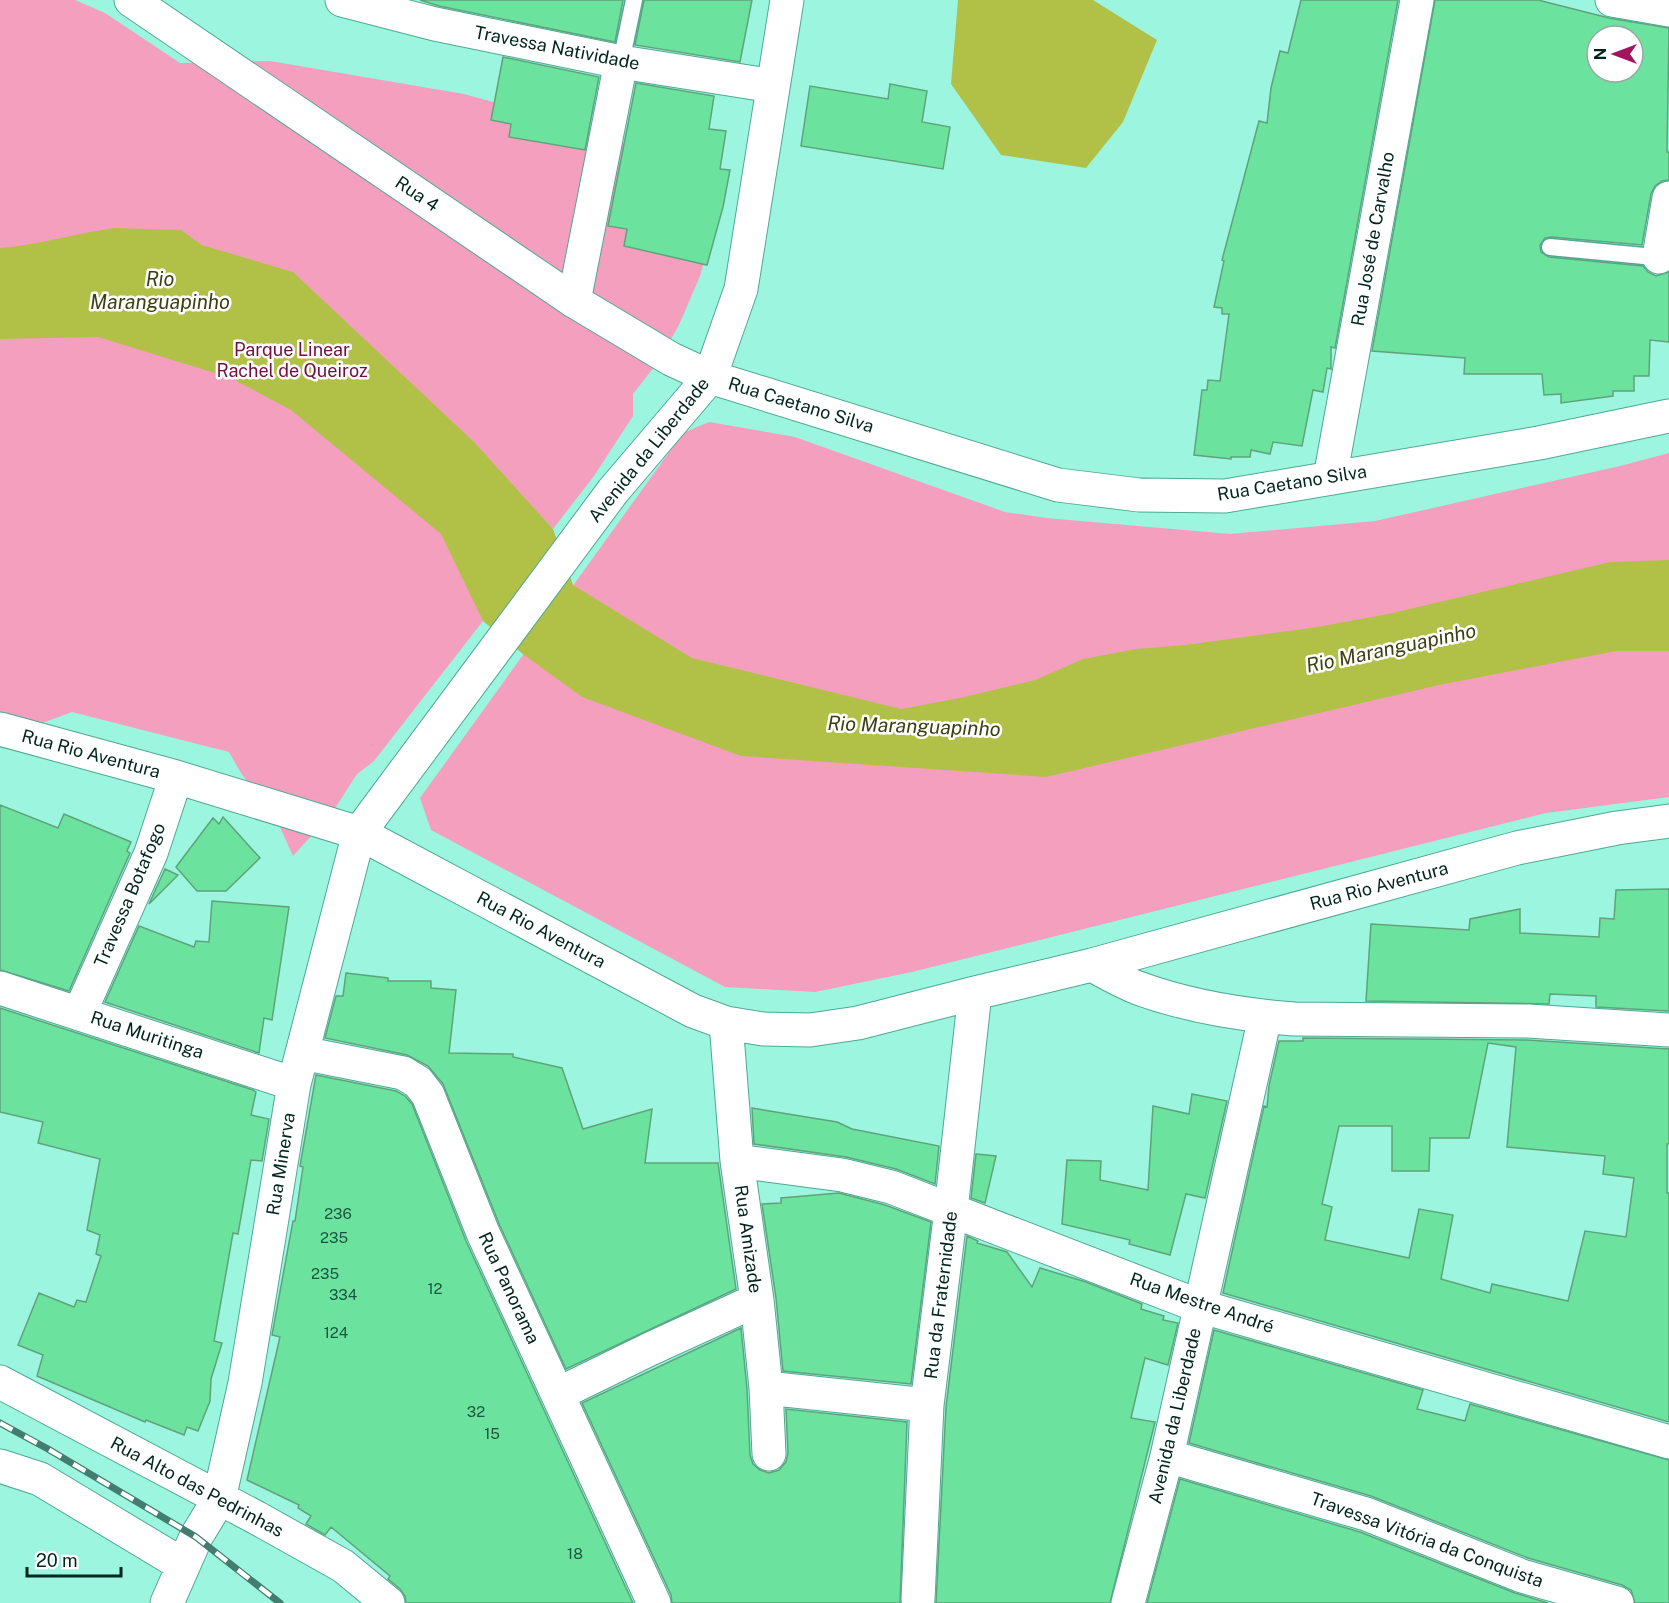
<svg xmlns="http://www.w3.org/2000/svg" width="1669" height="1603" font-family="'Public Sans',sans-serif">
<style>
.green{fill:#f59fbe}
.water{fill:#b1c148}
.building{fill:#6be39f;stroke:#60a37b;stroke-width:1.5;fill-rule:evenodd}
.lines{fill:none;stroke-linecap:round;stroke-linejoin:round}
.service-casing{stroke:#4ea894;stroke-width:19}
.minor-casing{stroke:#4ea894;stroke-width:35}
.secondary-casing{stroke:#4ea894;stroke-width:35}
.service{stroke:#fff;stroke-width:16}
.minor{stroke:#fff;stroke-width:33}
.secondary{stroke:#fff;stroke-width:33}
.rail-casing{stroke:#427d6f;stroke-width:7}
.rail{stroke:#fff;stroke-width:4.5;stroke-dasharray:14;stroke-linecap:butt}
.labels{text-anchor:middle;stroke-width:5;stroke-linejoin:round;paint-order:stroke}
.number-label{font-size:15px;fill:#1b543e}
.street-label{font-size:18px;fill:#00251d;stroke:#fff}
.park-label{font-size:18px;fill:#730d41;stroke:#fff}
.water-label{font-size:20px;font-style:italic;fill:#3b4110;stroke:#fff}
</style>
<rect width="100%" height="100%" fill="#9cf5df"/>
<path class="green" d="M0 0H75L105 13 180 63 270 61 464 94 608 134 719 197 716 219 700 276 679 325 658 362 633 394V416L594 476 553 529 541 516 475 603 483 621 374 761 357 774 332 813 293 856 279 825 241 773 229 752 72 712 34 726 0 727Z
M709 422 795 437 1005 512 1046 518 1230 534 1375 521 1620 466 1669 453V797L1546 813 912 972 815 992 725 987 431 830 420 798 683 433Z"/>
<path class="water" d="M958 0H1093L1157 40 1123 122 1086 168 1001 155 951 84Z
M115 228 181 230 202 245 293 272 474 442 503 474 553 529 573 585 692 658 901 709 960 698 1035 680 1083 659 1136 649 1185 645 1317 627 1388 614 1610 562 1669 560V651H1616L1439 685 1046 777 741 756 582 697 523 654 483 621 441 534 291 410 231 378 98 337 0 339V248C39 245 76 233 115 228Z"/>
<path class="building" d="M420 0H623L615 42 439 6Z
M644 0H752L740 62 635 45Z
M1301 0H1398L1335 348 1331 347V369L1327 368 1323 392 1313 390 1302 446 1273 442 1270 454 1251 450 1250 457H1231V459L1194 455 1202 390H1207L1208 380 1220 381 1229 314H1222V308L1214 307 1224 261 1222 260 1259 121 1267 123 1271 88 1280 51 1288 53Z
M1435 0H1538L1609 18 1669 28 1667 152H1669V180L1662 181 1655 186 1651 194 1642 245 1551 237 1545 238 1540 245 1541 252 1549 257 1643 266 1648 272 1656 276 1669 272V342L1650 340 1649 376H1634V391H1613V396L1561 403V394L1544 395 1542 374H1464L1465 358 1372 351ZM1597 36H1633V72H1597Z
M503 57 599 77 585 150 509 137 511 124 491 120Z
M636 83 714 96 709 129 726 131 720 169 730 170 723 207 707 265 624 246 627 229 608 226Z
M890 84 927 91 922 122 950 127 943 169 801 146 810 86 888 99Z
M0 805 58 828 64 814 131 842 127 851 130 853 69 991 0 970Z
M223 817 260 858 226 891H197L176 867 213 818 219 824Z
M165 869 178 875 149 904Z
M1669 889V1011L1596 1007V996L1550 994 1549 1004 1366 1001 1371 924 1469 930 1470 919 1520 909V933L1599 937 1600 918 1614 919 1616 890Z
M212 901 289 907 272 1020 264 1018 259 1053 105 1002 139 926 194 947 196 941 209 942Z
M346 973 388 978V981H431V988L456 990 449 1053 513 1054V1057L562 1068 583 1129 652 1109 645 1163H718L736 1289 566 1369 500 1226 443 1084 428 1066 407 1055 325 1038 336 996H343Z
M0 1008 253 1090 256 1092 251 1115 269 1119 262 1161 251 1160 238 1234 233 1233 214 1341 222 1343 211 1379 210 1401 198 1431 187 1427 184 1435 146 1420 145 1422 37 1376 43 1355 18 1345 39 1293 74 1307 77 1300 86 1302 101 1256 96 1254 100 1235 87 1230 100 1159 38 1143 43 1122 0 1112Z
M1303 1038 1527 1040 1669 1049V1144H1667V1193H1669V1422L1223 1293 1264 1106 1267 1107 1269 1086 1279 1041H1303ZM1488 1043 1516 1047 1507 1147 1605 1156 1603 1174 1634 1178 1626 1237 1585 1231 1568 1301 1492 1284 1490 1293 1441 1279 1453 1215 1419 1209 1409 1258 1325 1240 1332 1207 1322 1204 1339 1126H1392V1171H1429L1430 1138H1469Z
M316 1075 396 1091 405 1096 412 1104 466 1241 633 1603H406L405 1596 400 1589 388 1579 390 1576 331 1527 325 1535 306 1524 311 1516 298 1508 299 1505 247 1480 280 1337 272 1335 293 1221H295L303 1167 300 1166Z
M1192 1094 1227 1101 1205 1198 1186 1194 1170 1255 1129 1244 1130 1240 1062 1224 1067 1160 1101 1161 1100 1180 1148 1190 1153 1106 1189 1114Z
M752 1108 837 1122 852 1129 939 1146 935 1184 896 1169 846 1157 754 1144Z
M976 1154 996 1156 985 1203 971 1198Z
M839 1193 885 1205 931 1222 911 1384 783 1371 776 1298 762 1204 781 1203V1198Z
M967 1236 978 1241 977 1243 1007 1252 1032 1287 1040 1268 1086 1282 1142 1304 1141 1309 1164 1316 1163 1320 1178 1323 1168 1365 1145 1358 1131 1418 1155 1422 1110 1603H936L946 1407Z
M741 1328 747 1389 750 1455 753 1464 760 1470 769 1473 779 1470 786 1462 788 1453 786 1409 907 1422 900 1603H672L671 1595 582 1403Z
M1214 1330 1423 1390 1417 1409 1465 1421 1470 1404 1669 1460V1603H1635L1631 1590 1622 1585 1528 1558 1371 1496 1189 1443Z
M1180 1479 1360 1532 1515 1593 1548 1603H1147Z"/>
<g class="lines">
<g class="service-casing">
<path id="service" d="M621 62 634 0
M1550 247 1665 258"/>
</g>
<g class="minor-casing">
<path id="minor" d="M342 0 435 24 621 62 773 86
M1612 0 1669 10
M1659 257 1669 198
M574 301 621 62
M1330 478 1417 0
M0 729 176 777 359 833 693 1011 726 1023 763 1029 810 1030 858 1023 975 993 1092 965 1517 848 1617 828 1669 821
M1092 965C1107 973 1122 982 1138 988 1187 1006 1242 1015 1294 1019L1528 1021 1669 1030
M0 988 294 1084
M80 1012 151 853 176 777
M726 1023 737 1161 757 1300 766 1388 769 1454
M302 1053 403 1073 418 1082 428 1095 483 1233 654 1603
M737 1161 842 1175 891 1187 1199 1306 1669 1442
M0 1382 257 1518 343 1566 388 1603
M766 1388 927 1405
M558 1394 650 1349 757 1300
M1167 1456 1366 1514 1522 1576 1617 1603
M0 1466 40 1479 183 1565
M918 1599 927 1405 951 1210 975 993
M167 1603 196 1537 219 1499 245 1383 294 1084 359 833 613 491 710 377 741 289 787 0
M1128 1603 1167 1456 1265 1017"/>
</g>
<g class="secondary-casing">
<path id="secondary" d="M131 0 574 301 671 359 710 377 1058 485 1139 495 1225 496 1539 443 1669 416"/>
</g>
<use href="#service" class="service"/>
<use href="#minor" class="minor"/>
<use href="#secondary" class="secondary"/>
<g class="rail-casing">
<path id="rail" d="M0 1423 48 1449 196 1537 280 1603"/>
</g>
<use href="#rail" class="rail"/>
</g>
<g class="labels">
<g class="number-label">
<text x="338" y="1219">236</text>
<text x="334" y="1243">235</text>
<text x="325" y="1279">235</text>
<text x="435" y="1294">12</text>
<text x="343" y="1300">334</text>
<text x="336" y="1338">124</text>
<text x="476" y="1417">32</text>
<text x="492" y="1439">15</text>
<text x="575" y="1559">18</text>
</g>
<g class="street-label">
<text transform="translate(557 48) rotate(11)" y="6">Travessa Natividade</text>
<text transform="translate(417 194) rotate(34)" y="6">Rua 4</text>
<text transform="translate(1373 239) rotate(-80)" y="6">Rua José de Carvalho</text>
<text transform="translate(801 405) rotate(17)" y="6">Rua Caetano Silva</text>
<text transform="translate(649 450) rotate(-51)" y="6">Avenida da Liberdade</text>
<text transform="translate(1292 483) rotate(-9)" y="6">Rua Caetano Silva</text>
<text transform="translate(91 754) rotate(15)" y="6">Rua Rio Aventura</text>
<text transform="translate(1379 886) rotate(-15)" y="6">Rua Rio Aventura</text>
<text transform="translate(130 895) rotate(-67)" y="6">Travessa Botafogo</text>
<text transform="translate(541 930) rotate(28)" y="6">Rua Rio Aventura</text>
<text transform="translate(147 1035) rotate(18)" y="6">Rua Muritinga</text>
<text transform="translate(281 1164) rotate(-81)" y="6">Rua Minerva</text>
<text transform="translate(748 1239) rotate(82)" y="6">Rua Amizade</text>
<text transform="translate(509 1288) rotate(65)" y="6">Rua Panorama</text>
<text transform="translate(941 1295) rotate(-83)" y="6">Rua da Fraternidade</text>
<text transform="translate(1202 1303) rotate(19)" y="6">Rua Mestre André</text>
<text transform="translate(1175 1416) rotate(-77)" y="6">Avenida da Liberdade</text>
<text transform="translate(197 1487) rotate(28)" y="6">Rua Alto das Pedrinhas</text>
<text transform="translate(1427 1540) rotate(20)" y="6">Travessa Vitória da Conquista</text>
</g>
<g class="park-label">
<text x="292" y="356">Parque Linear<tspan x="292" dy="21">Rachel de Queiroz</tspan></text>
</g>
<g class="water-label">
<text x="160" y="286">Rio<tspan x="160" dy="23">Maranguapinho</tspan></text>
<text transform="translate(1391 648) rotate(-12)" y="7">Rio Maranguapinho</text>
<text transform="translate(914 726) rotate(2)" y="7">Rio Maranguapinho</text>
</g>
</g>
<g transform="translate(1615 54) rotate(270)"><circle r="28" fill="#ffffff" stroke="#99a8a5" stroke-width="1.5"/>
<path d="M0-4.5L10 22L0 15L-10 22Z" fill="#a1155d"/>
<text y="-9" font-size="16" font-weight="bold" text-anchor="middle" fill="#00251d">N</text>
</g>
<path d="M27 1567v9h94v-9" fill="none" stroke="#00251d" stroke-width="3"/>
<text x="36" y="1567" font-size="18" fill="#00251d" stroke="#ffffff" stroke-width="4.5" paint-order="stroke">20 m</text>
</svg>
